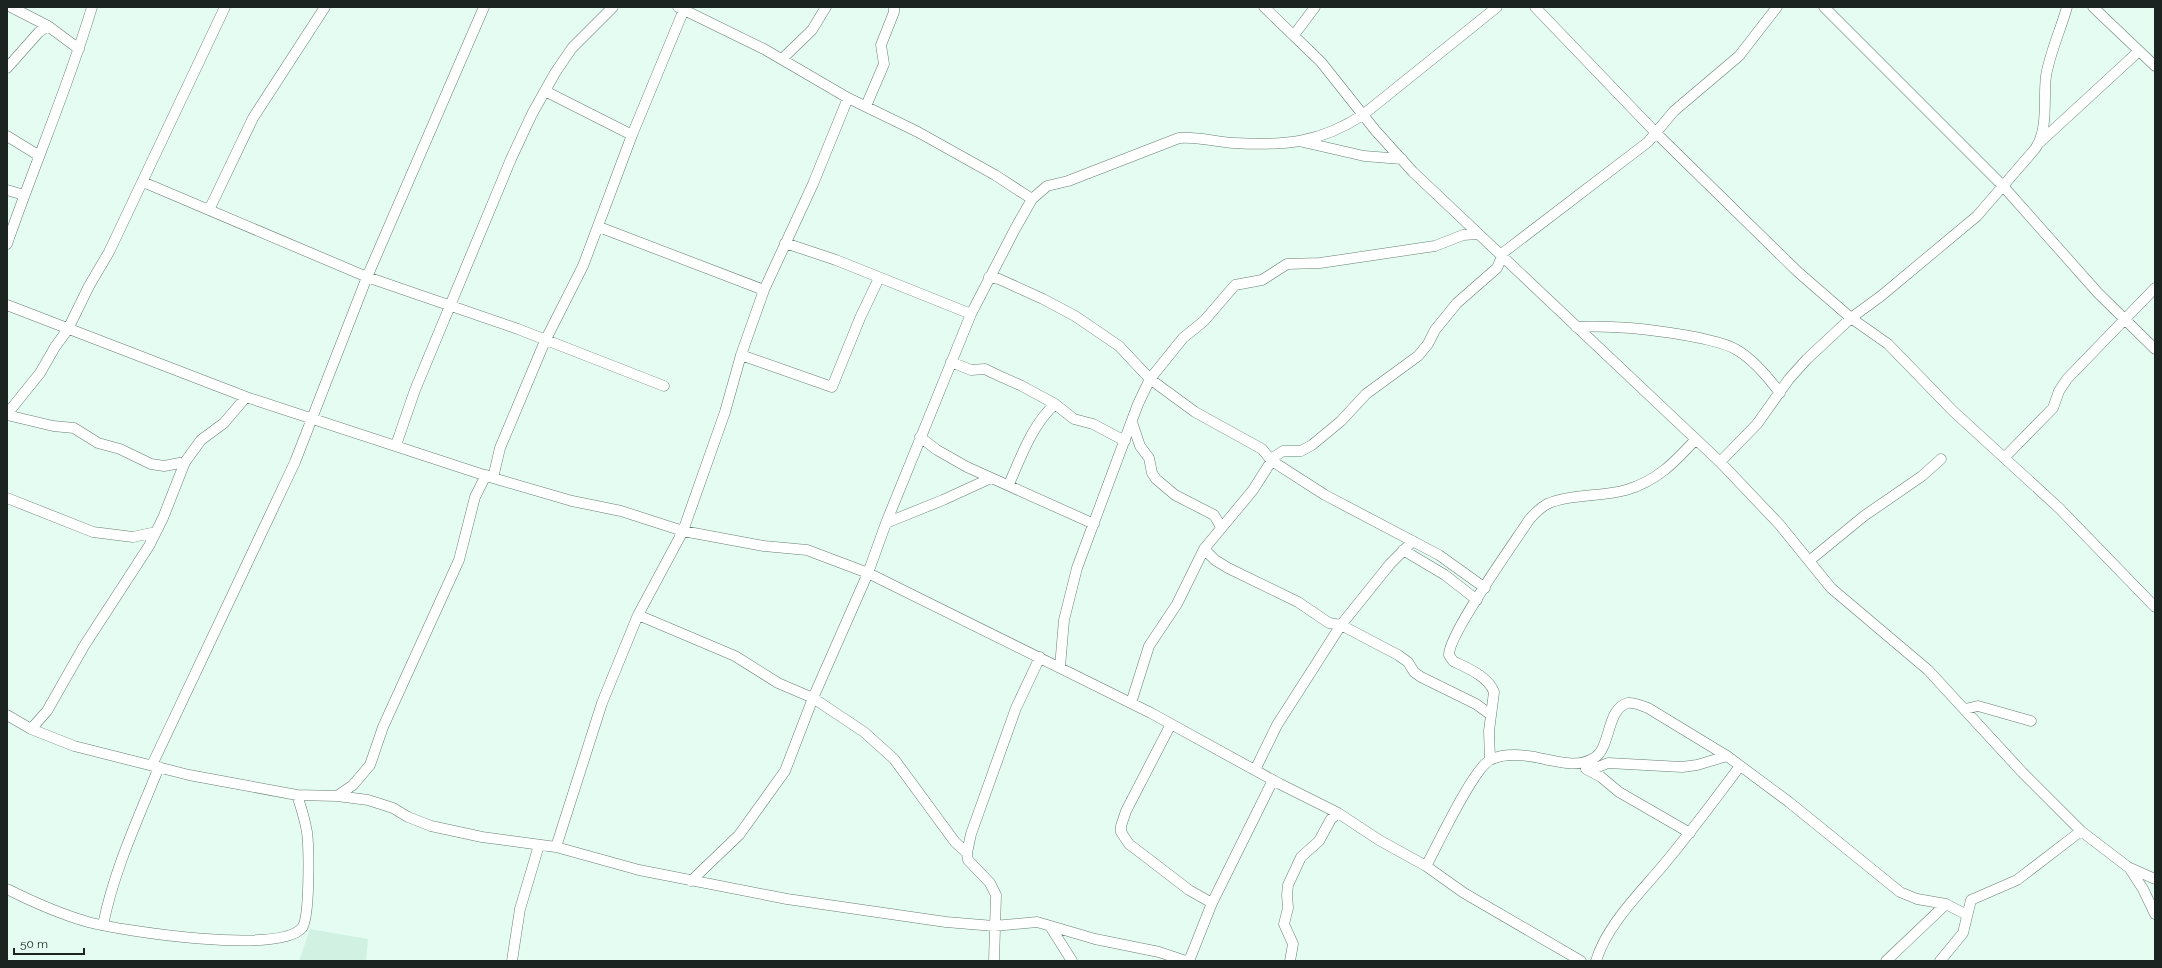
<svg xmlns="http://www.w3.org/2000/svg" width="2162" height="968" font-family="Raleway,sans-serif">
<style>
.built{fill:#d1f1e3}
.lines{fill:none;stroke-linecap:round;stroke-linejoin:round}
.minor-casing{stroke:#687e74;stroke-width:11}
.minor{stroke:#fff;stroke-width:10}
</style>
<rect width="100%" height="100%" fill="#e4fcf1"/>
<path class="built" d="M310 929 368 939 366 961H299Z"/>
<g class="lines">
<g class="minor-casing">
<path id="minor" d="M11 7 48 26 79 49
M678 7 764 49 848 98 918 132 995 175 1032 199
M1264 7 1321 62 1375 130 1413 172 1720 462 1779 524 1831 588 1928 670 2022 772 2081 831 2128 867 2155 879
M1535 7 1656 133 1798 272 1851 318 1888 344 1953 411 2059 508 2155 607
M1824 7 2003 186 2098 293 2155 349
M2093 7 2155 66
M1294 35 1315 7
M782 59 812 30 826 7
M7 68 39 32 48 26
M545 91 632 135
M866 106 884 64 881 45 894 12V7
M7 136 38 155
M1303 142 1364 156 1402 159
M2039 143 2139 51
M143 182 367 277 518 329 664 386
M7 190 24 195
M209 210 253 118 325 7
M599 227 764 290
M785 243 836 260 971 314
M7 244C34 165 68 88 92 7
M989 277 999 279 1043 299 1075 316 1119 346 1150 379 1195 412 1262 449 1272 461 1325 495 1439 555 1485 588
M7 305 246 397 493 478 572 501 621 511 683 531 764 546 807 550 868 573 1151 713 1280 784 1338 813 1379 840 1426 866 1464 893 1581 961
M1576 327C1618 325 1658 330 1700 338 1712 341 1726 343 1737 350 1754 360 1768 377 1780 393
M741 355 832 387 860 318 879 278
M951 362 971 370 985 369 993 373 1022 386 1055 404 1074 419 1093 424 1125 441
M7 414 40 373 55 347 68 329 89 286 109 252 225 7
M7 415 53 426 74 428 98 443 120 449 151 464 164 466 185 462
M1132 422 1140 446 1149 458 1152 473 1156 479 1175 495 1214 515 1221 527
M920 437 937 450 967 467 1094 524
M396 445 415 390 511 159 532 114 555 73 572 48 613 7
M2005 457 2053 408 2059 391 2067 379 2155 288
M1720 462 1757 424 1789 379 1807 359 1851 318 1881 296 1977 216 2035 149C2049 129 2043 98 2046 76 2050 52 2061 29 2067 7
M493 478 500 448 545 341 583 266 632 135 685 7
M1009 484C1021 457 1032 425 1055 404
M7 498 93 532 133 537 156 532
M886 523 943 500 991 478
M1204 549 1215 560 1228 568 1298 602 1329 623 1341 625 1398 655 1408 662 1414 672 1421 677 1476 704 1491 715
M1403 550 1445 575 1477 600
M1809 561 1864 516 1922 476 1941 459
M638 615 735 656 778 683 813 698 864 732 894 759 955 842 967 853
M1060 667 1064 620 1077 568 1138 404 1150 379 1183 338 1204 321 1235 285 1262 280 1287 264 1320 263 1435 246 1463 235 1478 234
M1131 703 1149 646 1177 604 1204 549 1253 490 1274 457 1283 451H1301L1312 445 1341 421 1366 394 1418 356 1428 344 1435 330 1457 303 1497 268 1504 252 1648 142 1674 111 1739 56 1777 7
M1965 709 1978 706 2031 721
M7 715 31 729 74 746 189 775 297 795 337 796 368 800 393 808 408 817 431 826 482 837 556 847 639 870 787 899 946 922 994 926 1037 922 1095 939 1159 952 1186 961
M1171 724 1126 811 1121 826V832L1129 844 1189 890 1212 903
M31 729 47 711 84 646 149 546 163 518 185 462 201 440 224 423 246 397
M1490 760 1489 731 1494 692C1488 676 1467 668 1453 661L1449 655C1448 635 1514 543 1529 520 1534 514 1540 508 1547 504 1569 494 1601 497 1626 490 1657 481 1675 462 1696 439
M152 765 295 462 367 277 484 7
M1586 769 1601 777 1619 792 1690 833
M1255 770 1277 725 1341 625 1390 564 1413 541
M1591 770 1608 763 1682 767 1697 765 1727 756
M337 796 353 785 370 765 383 727 459 560 475 497 486 475
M556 847 602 703 638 615 683 531 725 412 741 355 764 290 813 184 848 98
M1426 866C1437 846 1473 769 1490 760 1506 752 1527 755 1544 759 1561 762 1577 768 1594 758 1611 749 1606 708 1628 703 1634 702 1642 706 1648 708L1727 756 1789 802 1900 892 1917 899 1946 904 1967 915
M2130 869 2143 889 2155 914
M691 881 739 835 785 771 813 698 868 573 886 523 971 314 1015 229 1032 199 1047 186 1068 181 1179 138C1198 136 1215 142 1234 143 1284 146 1321 143 1364 114L1497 7
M7 889C33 902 60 914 88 922 122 931 279 955 302 928 310 918 309 848 307 832 305 820 301 807 297 795
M103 925C114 870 138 819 159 767
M1050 926 1072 961
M512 961 520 909 539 845
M994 961 996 895 990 883 968 860 967 853 971 834 1016 708 1040 657
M1189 961 1212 903 1273 780
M1290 961 1293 944 1284 924 1288 908 1287 895 1288 885 1301 857 1319 841 1331 819 1338 813
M1596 961C1606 927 1637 896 1660 869 1688 836 1714 801 1740 766
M1886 961 1946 904
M1940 961 1963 933 1971 900 2017 880 2081 831"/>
</g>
<use href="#minor" class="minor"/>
</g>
<rect width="2162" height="968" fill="none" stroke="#1b2420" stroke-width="16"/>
<path d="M14 948v6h70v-6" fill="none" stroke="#1b2420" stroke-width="2"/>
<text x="20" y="948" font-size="12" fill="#1b2420" stroke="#e4fcf1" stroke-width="3" paint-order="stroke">50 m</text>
</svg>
